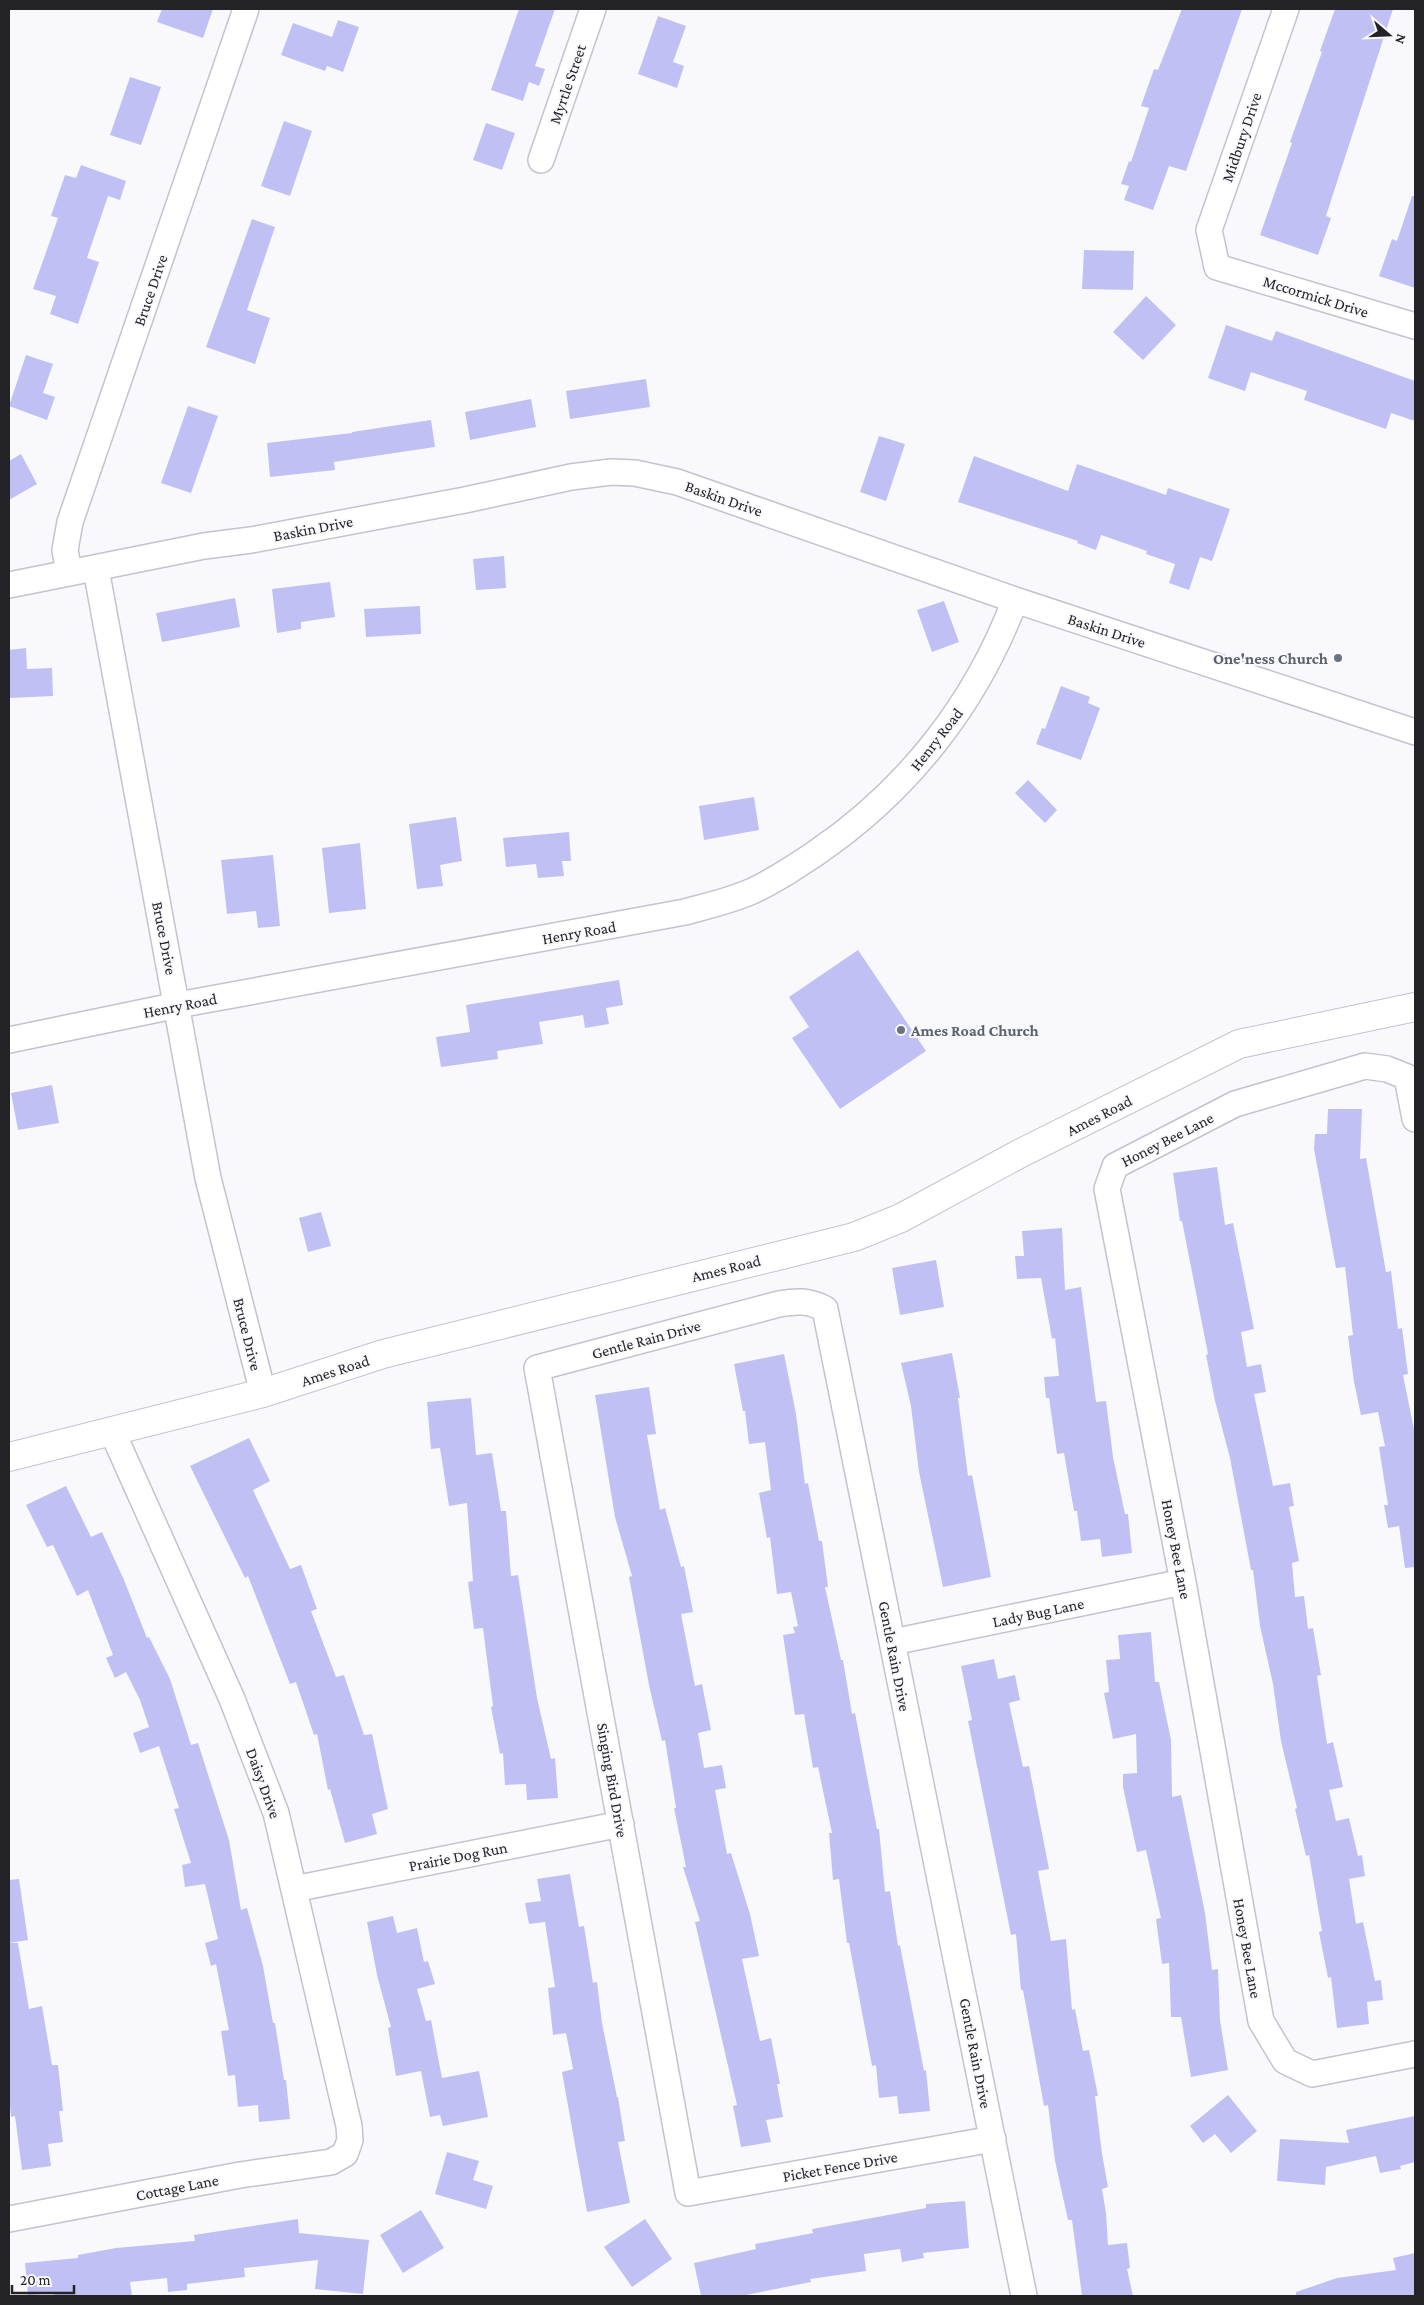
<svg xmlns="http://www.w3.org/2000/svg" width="1424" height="2305" font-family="'Crimson Pro',serif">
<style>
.building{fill:#c1c0f5}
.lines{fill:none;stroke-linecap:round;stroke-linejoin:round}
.minor-casing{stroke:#c3c3ce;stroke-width:28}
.tertiary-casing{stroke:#c3c3ce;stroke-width:30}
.minor{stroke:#fff;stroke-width:25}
.tertiary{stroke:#fff;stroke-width:28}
.worship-dot{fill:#6b7280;stroke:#f9f9fd;stroke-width:2}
.labels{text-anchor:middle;stroke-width:4;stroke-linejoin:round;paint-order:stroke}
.street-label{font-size:16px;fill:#232327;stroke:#f9f9fd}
.worship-label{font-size:16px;font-weight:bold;fill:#5b616d;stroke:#f9f9fd;text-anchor:end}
</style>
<rect width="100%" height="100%" fill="#f9f9fd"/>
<path class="building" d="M162 9H213L203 38 157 22Z
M519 9H555L535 66 545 69 539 86 529 82 523 101 491 90Z
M1182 9H1242L1186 171 1169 166 1153 210 1124 200 1129 186 1121 184 1129 161 1131 162 1149 108 1141 106 1154 69 1158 70Z
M1335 9H1393L1326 216 1331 218 1318 255 1260 235 1292 143 1290 142 1322 52 1320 51Z
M658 16 686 26 673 62 684 66 677 88 638 74Z
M338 20 359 27 343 72 327 66 325 71 281 55 293 23 332 37Z
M130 77 161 87 141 145 110 135Z
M284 121 312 131 290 196 261 186Z
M486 123 515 133 502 170 473 160Z
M81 165 126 181 120 200 108 196 87 258 99 262 78 324 50 314 56 296 33 289 58 218 51 216 65 175 76 178Z
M1412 196H1415V288L1379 276 1392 239 1397 241Z
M252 219 275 227 247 310 270 318 255 364 206 347Z
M1084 250 1134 251 1133 290 1082 289Z
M1146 296 1176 325 1143 360 1113 332Z
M1226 325 1272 341 1276 331 1415 381V421L1391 413 1386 429 1304 400 1307 391 1251 372 1245 391 1208 378Z
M26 355 53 364 43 393 55 397 47 420 9 406Z
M646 379 650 407 570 419 566 391Z
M531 399 536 427 470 440 465 412Z
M188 406 218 416 191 493 161 483Z
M431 420 435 447 334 462 335 470 270 477 267 443 352 433V432Z
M879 436 905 444 886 501 860 492Z
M21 454 37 484 9 500V461Z
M974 456 1068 491 1077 464 1166 495 1168 488 1230 509 1212 561 1200 557 1189 590 1169 583 1175 564 1146 554 1147 551 1101 535 1096 550 1077 543 1078 541 958 502Z
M504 556 506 588 476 590 473 559Z
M330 582 335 617 301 622V629L277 633 272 589Z
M235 598 240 627 162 642 156 613Z
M944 601 959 642 932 652 917 610Z
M420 606 421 634 366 637 364 609Z
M26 648 27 669 52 668 53 696 9 698V650Z
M1061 686 1090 697 1088 703 1100 708 1081 760 1036 744 1042 728 1045 729Z
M1028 780 1057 810 1045 823 1015 793Z
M754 797 759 830 704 840 699 806Z
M456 817 462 861 440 865 443 886 417 889 409 824Z
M569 832 571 861H562L564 876 538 878 536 864 506 867 503 838Z
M360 843 366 909 329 913 322 848Z
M273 855 280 926 258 928 256 911 227 914 221 860Z
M858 950 926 1051 840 1109 792 1038 809 1027 789 997Z
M619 980 623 1005 606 1008 609 1024 585 1028 583 1015 539 1022 543 1044 497 1051 498 1059 441 1067 436 1037 470 1032 466 1005Z
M52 1085 59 1123 18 1130 11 1093Z
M1328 1109H1362L1360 1159 1366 1158 1386 1272 1391 1271 1398 1329 1402 1328 1408 1374 1403 1375 1415 1434V1567L1405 1568 1399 1526 1388 1528 1384 1505H1388L1379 1447 1385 1446 1378 1412 1361 1415 1354 1382 1348 1336 1353 1335 1345 1267 1336 1268 1314 1149 1315 1134H1327Z
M1217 1167 1225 1225 1233 1223 1254 1329 1241 1332 1247 1367 1261 1364 1266 1392 1254 1394 1273 1486 1290 1483 1294 1506 1289 1507 1299 1561 1292 1563 1295 1597 1304 1596 1308 1629 1313 1628 1321 1675 1317 1676 1327 1744 1333 1742 1343 1787 1329 1790 1336 1821 1349 1818 1358 1856 1362 1855 1365 1876 1349 1879 1356 1924 1363 1922 1375 1981 1381 1980 1383 2000 1367 2002 1369 2024 1337 2028 1331 1977 1328 1978 1319 1932 1322 1931 1309 1855 1306 1856 1295 1809 1297 1808 1281 1741 1273 1684 1260 1626 1253 1570H1251L1230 1458 1215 1401 1206 1355 1208 1354 1182 1221H1180L1173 1173Z
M321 1212 331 1246 308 1252 299 1218Z
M1062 1228 1065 1290 1081 1287 1096 1402 1106 1401 1113 1457 1125 1514H1128L1132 1553 1102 1557 1100 1539 1081 1541 1077 1511H1074L1064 1453 1057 1454 1049 1398H1046L1044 1377 1059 1376 1055 1338 1052 1339 1041 1278 1017 1279 1015 1256H1024L1022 1231Z
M936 1260 944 1307 900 1315 892 1268Z
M952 1353 960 1398H958L968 1476 972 1475 991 1577 943 1587 919 1472 911 1406 901 1363Z
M784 1354 796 1414 805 1484 808 1483 819 1541H822L828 1587H825L841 1660H843L852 1714 855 1713 877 1829H879L885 1892 890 1891 898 1946 900 1945 924 2071 926 2070 930 2111 899 2114 897 2096 879 2098 876 2065 872 2066 849 1943H847L839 1879 833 1880 829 1833H832L818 1767 813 1768 804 1714 795 1715 783 1635 795 1633 793 1627 798 1626 791 1592 777 1594 770 1537 767 1538 759 1493 771 1490 765 1442 749 1444 745 1411H743L734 1364Z
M649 1387 656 1434 647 1435 660 1510 665 1508 681 1567 684 1566 693 1612 681 1614 695 1686 702 1684 711 1730 698 1733 704 1768 722 1765 726 1788 715 1790 727 1854 731 1853 750 1914 759 1956 742 1959 760 2041 771 2038 780 2084H777L783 2117 766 2120 771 2142 741 2147 733 2106 737 2105 695 1922 700 1921 683 1867H686L674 1808H676L665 1740 662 1741 649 1685 629 1577 632 1576 615 1517 595 1395Z
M471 1398 476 1455 492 1453 501 1511H506L511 1576 518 1575 537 1698 551 1759 555 1758 558 1798 527 1800 526 1784 505 1785 503 1753 500 1754 491 1707 493 1706 483 1628 474 1629 468 1582 473 1581 467 1503 449 1506 440 1448 431 1449 427 1402Z
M249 1438 270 1481 253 1490 290 1569 301 1565 317 1609 311 1611 336 1677 344 1675 364 1735 372 1734 388 1809 372 1814 377 1834 345 1843 330 1789 328 1790 317 1734 314 1735 296 1682 290 1684 248 1576 245 1578 190 1466Z
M66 1486 91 1537 102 1532 124 1580 147 1638 149 1637 170 1679 191 1745 198 1743 229 1840 241 1910 247 1908 263 1966 273 2023H275L284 2080H286L290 2119 259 2122 258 2105 238 2107 235 2075 228 2076 221 2031 229 2030 216 1964 211 1966 205 1943 218 1939 205 1884 185 1887 182 1865 191 1863 174 1809 179 1808 159 1746 140 1753 133 1733 149 1727 140 1700 126 1672 115 1678 106 1658 113 1655 88 1590 77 1596 53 1545 47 1547 26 1505Z
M1151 1632 1155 1682H1159L1171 1740 1172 1797 1181 1795 1205 1913 1212 1970 1218 1969 1220 2020 1228 2070 1191 2077 1181 2017H1171L1169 1963 1162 1964 1156 1919 1161 1918 1146 1850 1137 1852 1123 1787V1774L1137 1773 1136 1734 1113 1739 1104 1693 1109 1692 1106 1660 1120 1659 1118 1635Z
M994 1659 998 1679 1015 1675 1020 1700 1009 1703 1023 1767 1029 1766 1049 1869 1038 1871 1051 1941 1066 1939 1072 2010 1075 2009 1083 2051 1089 2050 1098 2096H1095L1102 2154 1108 2187 1102 2189 1106 2213 1108 2245 1127 2243 1130 2268 1127 2269 1133 2296H1082L1072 2220H1068L1055 2161 1048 2105 1044 2106 1023 1990H1021L1016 1934 1011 1935 968 1721 972 1720 961 1666Z
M570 1874 579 1927 584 1926 593 1983 597 1982 602 2023 617 2097H618L625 2141 618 2142 630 2203 587 2212 562 2072 573 2069 566 2033 553 2035 548 1988 555 1987 545 1922 529 1924 525 1903 541 1901 537 1879Z
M19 1879 28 1940 9 1943V1880Z
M393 1916 397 1933 417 1928 424 1962 428 1961 435 1984 417 1989 426 2021 431 2020 442 2078 479 2071 488 2117 443 2126 440 2115 430 2117 421 2071 396 2076 388 2028 391 2027 377 1975 367 1922Z
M9 1943H18L29 2009 42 2006 52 2065H58L63 2111H59L63 2142 48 2144 51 2166 22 2170 15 2116 11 2117 9 2094Z
M1228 2095 1257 2131 1231 2153 1215 2134 1203 2143 1190 2126Z
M1415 2116V2162L1400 2166 1401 2169 1380 2173 1376 2156 1326 2167 1325 2185 1277 2181 1280 2139 1349 2143 1346 2130Z
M447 2152 479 2161 473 2180 493 2186 486 2209 435 2194Z
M965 2201 969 2248 923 2253 924 2258 902 2262 900 2249 864 2254 866 2271 810 2279 811 2282 741 2296H701L694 2263 756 2249 755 2244 813 2233 812 2229 926 2208V2204Z
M421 2210 444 2248 403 2273 380 2235Z
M298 2219 299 2233 369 2240 363 2294 315 2289 318 2260 244 2268 245 2277 187 2284V2290L168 2292 167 2278 130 2282 132 2296H55L54 2293 28 2295 25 2263 78 2258V2255L116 2248 195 2241 194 2235Z
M645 2219 672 2259 632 2287 604 2247Z
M1415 2253V2296H1296V2292L1337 2278 1396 2270 1393 2258Z"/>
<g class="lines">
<g class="minor-casing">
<path id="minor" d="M1286 9 1209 230 1217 267 1415 326
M541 160 593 9
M96 569 208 1178 263 1393
M69 573 65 550 70 522 246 9
M9 585 204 546 251 540 465 500 571 477 611 472 635 473 677 482 1015 600 1415 732
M9 1040 178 1005 685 912C707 906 729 901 750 892 773 882 795 867 816 853 907 791 976 704 1015 600
M1415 1119 1407 1077 1387 1069 1365 1066 1235 1104 1115 1166 1107 1189 1183 1582 1261 2021 1285 2061 1312 2074 1415 2054
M893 1642 1183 1582
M294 1889 621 1824
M993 2139 688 2193 537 1368 779 1304C796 1301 809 1300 825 1309L1024 2296
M9 2219 240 2175 331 2162 345 2154 350 2140 349 2126 276 1813 232 1699 112 1431"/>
</g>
<g class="tertiary-casing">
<path id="tertiary" d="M9 1457 263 1393 383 1354 854 1237 901 1218 1019 1154 1239 1044 1415 1007"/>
</g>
<use href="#minor" class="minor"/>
<use href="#tertiary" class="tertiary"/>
</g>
<g class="worship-dot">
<circle cx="1338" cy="658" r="5"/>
<circle cx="901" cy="1030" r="5"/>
</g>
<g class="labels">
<g class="street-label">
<text transform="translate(567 84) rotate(-71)" y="6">Myrtle Street</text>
<text transform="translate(1241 137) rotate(-71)" y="6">Midbury Drive</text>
<text transform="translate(150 290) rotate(-71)" y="6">Bruce Drive</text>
<text transform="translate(1316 296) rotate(17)" y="6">Mccormick Drive</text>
<text transform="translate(724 498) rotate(19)" y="6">Baskin Drive</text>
<text transform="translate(313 528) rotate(-11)" y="6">Baskin Drive</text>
<text transform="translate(1107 630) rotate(18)" y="6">Baskin Drive</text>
<text transform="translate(936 739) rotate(-52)" y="6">Henry Road</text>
<text transform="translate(579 932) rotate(-10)" y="6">Henry Road</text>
<text transform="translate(165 938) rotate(79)" y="6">Bruce Drive</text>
<text transform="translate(180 1005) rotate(-11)" y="6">Henry Road</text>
<text transform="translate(1099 1115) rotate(-27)" y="6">Ames Road</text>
<text transform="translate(1167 1139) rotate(-27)" y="6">Honey Bee Lane</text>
<text transform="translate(726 1268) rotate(-14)" y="6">Ames Road</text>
<text transform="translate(248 1334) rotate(76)" y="6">Bruce Drive</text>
<text transform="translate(646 1339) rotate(-15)" y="6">Gentle Rain Drive</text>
<text transform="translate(335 1370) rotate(-18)" y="6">Ames Road</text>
<text transform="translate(1177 1549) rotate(79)" y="6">Honey Bee Lane</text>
<text transform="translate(1038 1612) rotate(-12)" y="6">Lady Bug Lane</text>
<text transform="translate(895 1656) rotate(79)" y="6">Gentle Rain Drive</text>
<text transform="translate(613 1780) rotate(80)" y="6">Singing Bird Drive</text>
<text transform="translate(264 1783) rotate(70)" y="6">Daisy Drive</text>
<text transform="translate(458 1856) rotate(-11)" y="6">Prairie Dog Run</text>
<text transform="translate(1248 1948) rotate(80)" y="6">Honey Bee Lane</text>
<text transform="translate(976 2053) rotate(79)" y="6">Gentle Rain Drive</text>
<text transform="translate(840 2166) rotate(-10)" y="6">Picket Fence Drive</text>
<text transform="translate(177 2187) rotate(-11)" y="6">Cottage Lane</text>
</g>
<g class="worship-label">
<text x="1328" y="664">One'ness Church</text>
<text x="911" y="1036" text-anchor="start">Ames Road Church</text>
</g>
</g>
<rect width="1424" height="2305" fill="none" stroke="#232327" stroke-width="20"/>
<g transform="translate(1389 35) rotate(109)" stroke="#f9f9fd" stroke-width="4" paint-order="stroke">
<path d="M0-4L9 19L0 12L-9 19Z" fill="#232327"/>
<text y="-8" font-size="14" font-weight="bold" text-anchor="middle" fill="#232327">N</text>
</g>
<path d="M12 2285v8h62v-8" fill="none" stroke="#232327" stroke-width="2.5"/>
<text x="20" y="2285" font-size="15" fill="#232327" stroke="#f9f9fd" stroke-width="4" paint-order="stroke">20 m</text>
</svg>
